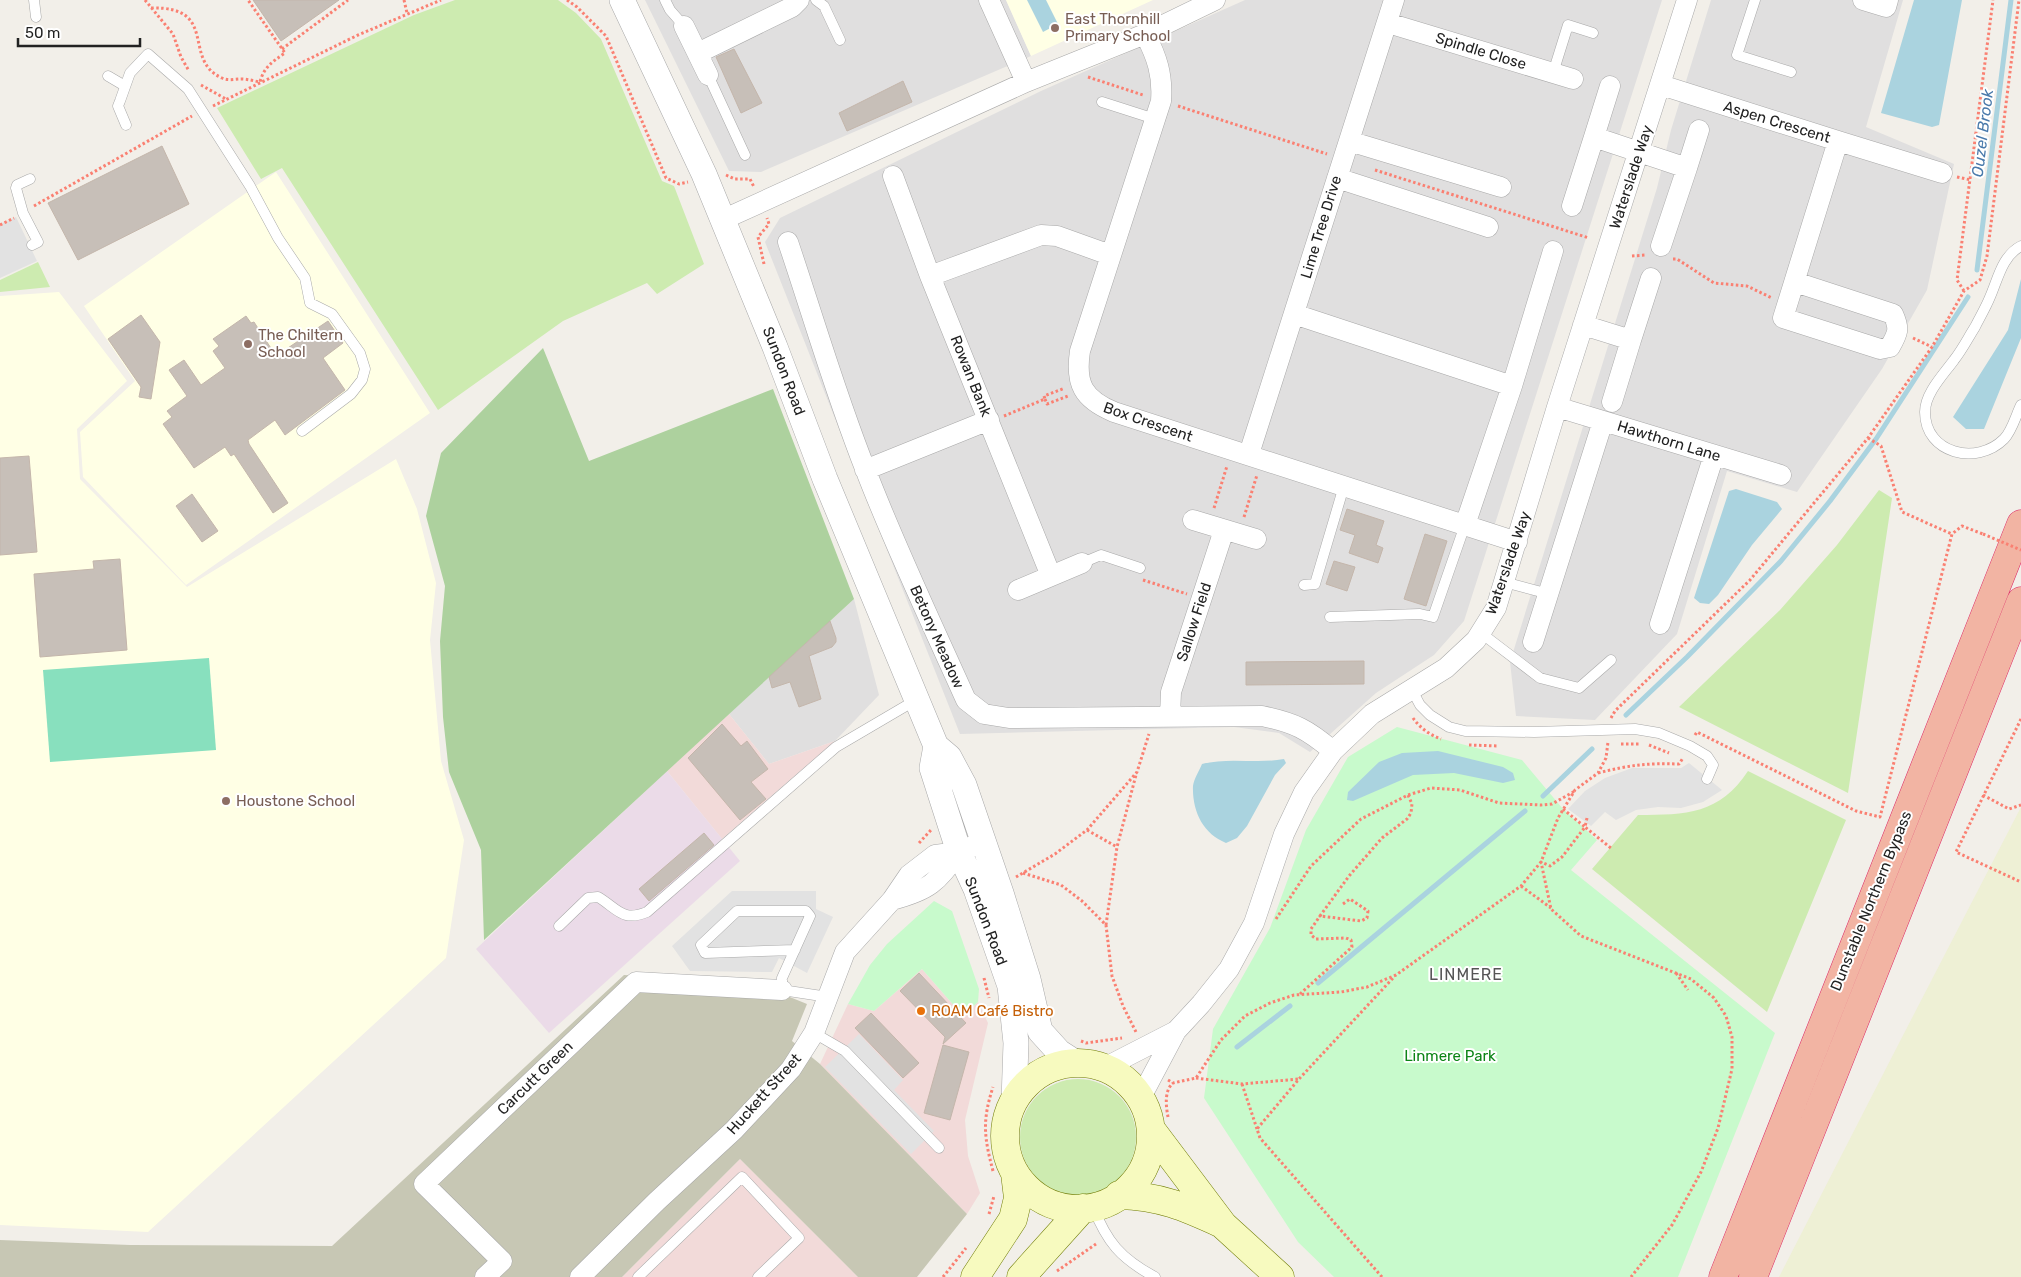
<svg xmlns="http://www.w3.org/2000/svg" width="2021" height="1277" font-family="Rubik,sans-serif">
<style>
.residential{fill:#e0dfdf}
.commercial{fill:#f2dad9}
.industrial{fill:#ebdbe8}
.education{fill:#ffffe5}
.construction{fill:#c7c7b4}
.farmland{fill:#eef0d5}
.grass{fill:#cdebb0}
.forest{fill:#add19e}
.park{fill:#c8facc}
.pitch{fill:#88e0be}
.parking{fill:#e2e2e2}
.water{fill:#aad3df}
.lines{fill:none;stroke-linecap:round;stroke-linejoin:round}
.stream{stroke:#aad3df;stroke-width:5}
.building{fill:#c7bfb8;stroke:#c4b6ab}
.service-casing{stroke:#a9a9a9;stroke-width:11}
.minor-casing{stroke:#a9a9a9;stroke-width:21}
.tertiary-casing{stroke:#a9a9a9;stroke-width:26}
.secondary-casing{stroke:#707d05;stroke-width:29}
.trunk-casing{stroke:#dc2a67;stroke-width:29}
.path{stroke:#fa8072;stroke-width:3;stroke-dasharray:2.5 2.5;stroke-linecap:butt}
.service{stroke:#fff;stroke-width:10}
.minor{stroke:#fff;stroke-width:20}
.tertiary{stroke:#fff;stroke-width:25}
.secondary{stroke:#f7fabf;stroke-width:28}
.trunk{stroke:#f2b4a3;stroke-width:28}
.path-bridge{stroke:#fa8072;stroke-width:3;stroke-dasharray:2.5 2.5;stroke-linecap:butt}
.education-dot{fill:#8d6e63;stroke:#fff;stroke-width:2}
.food-dot{fill:#e8710a;stroke:#fff;stroke-width:2}
.labels{text-anchor:middle;stroke-width:4;stroke-linejoin:round;paint-order:stroke}
.education-label{font-size:15px;fill:#785e54;stroke:#fff;text-anchor:start}
.street-label{font-size:15px;fill:#222;stroke:#fff}
.food-label{font-size:15px;fill:#c56008;stroke:#fff;text-anchor:start}
.park-label{font-size:15px;fill:#0c8416;stroke:#fff}
.water-label{font-size:16px;font-style:italic;fill:#4a7aab;stroke:#fff}
.neighbourhood-label{font-size:16px;letter-spacing:1px;fill:#555;stroke:#fff}
</style>
<rect width="100%" height="100%" fill="#f2efe9"/>
<path class="residential" d="M645 0H1006L1031 56 761 172 729 171Z
M1245 0H1662L1464 621 1434 655 1376 693 1310 752 1279 733 1234 727 960 734 765 242 780 218 1041 91Z
M1711 0H1903L1866 127 1954 164 1927 290 1882 369 1797 492 1727 471 1677 634 1595 720 1516 716 1510 662 1657 188 1671 130Z
M854 599 879 695 835 741 769 764 729 714Z"/>
<path class="commercial" d="M729 714 769 764 835 741 722 839 667 771Z
M922 969 963 1016 978 1002 988 1023 965 1120 968 1156 980 1193 967 1214 820 1064 848 1004 874 1011Z
M740 1159 858 1277H622Z"/>
<path class="industrial" d="M667 771 740 861 549 1033 476 949Z"/>
<path class="education" d="M1006 0H1153L1031 56Z
M276 172 430 413 186 585 83 477 80 432 135 381 84 306Z
M59 292 127 381 77 429 80 479 187 587 396 459 417 509 436 583 430 640 441 761 464 840 446 958 148 1232 0 1225V296Z"/>
<path class="construction" d="M624 975 755 983 807 1004 792 1041 820 1064 967 1214 917 1277H858L740 1159 622 1277H0V1240L130 1245 332 1246Z"/>
<path class="farmland" d="M2021 807V1277H1779L1897 1047Z"/>
<path class="grass" d="M455 0H558L576 13 601 39 662 181 674 186 704 264 657 294 647 283 563 321 438 410 282 168 261 179 217 108 414 15Z
M38 262 50 287 0 292V280Z
M1879 490 1892 498 1848 793 1679 707 1780 610 1837 545Z
M1748 771 1846 820 1767 1012 1592 869 1638 815C1686 815 1720 814 1748 771Z
M1020 1137a58 58 0 1 1 116 0a58 58 0 1 1-116 0Z"/>
<path class="forest" d="M543 348 589 461 773 389 854 599 484 940 481 850 449 772 443 717 440 641 445 586 426 516 441 453Z"/>
<path class="park" d="M1397 727 1522 760 1563 809 1597 840 1571 870 1775 1033 1678 1277H1334L1298 1242 1204 1098 1213 1029 1270 928 1306 830 1348 757Z
M934 901 952 911 979 989 978 1002 963 1016 922 969 874 1011 848 1004 870 965 887 944Z"/>
<path class="pitch" d="M209 658 216 750 50 762 43 670Z"/>
<path class="parking" d="M16 217 37 261 0 278V224Z
M1689 763 1722 790 1703 802 1681 808 1658 807 1636 810 1616 820 1605 812 1591 826 1568 809 1585 791 1605 778 1632 768H1681Z
M732 891H816V909L833 917 807 973 779 958 772 972 690 971 672 946Z
M859 1034 903 1080 894 1090 934 1131 911 1154 825 1067Z"/>
<path class="water" d="M1027 0H1046L1058 24 1043 32Z
M1914 0H1962L1939 125 1932 127 1881 113Z
M2021 279V338L1984 429H1966L1953 417 2008 330Z
M1736 489 1777 502 1782 509 1752 545 1718 595 1709 604 1700 603 1694 598 1729 491Z
M1438 751 1503 767 1513 773 1515 780 1503 783 1454 773 1413 775 1353 801 1347 800 1348 792 1379 762 1402 753Z
M1284 759 1286 763 1275 775 1247 826 1237 838 1226 843C1203 834 1192 811 1193 786 1194 779 1199 771 1202 764 1228 757 1257 764 1284 759Z"/>
<g class="lines">
<path class="stream" d="M1977 270 2011 0
M1626 715 1687 657 1781 561 1830 501 1876 439 1968 297
M1543 796 1592 749
M1318 983 1525 811
M1237 1047 1290 1006"/>
</g>
<path class="building" d="M253 0H339L281 41Z
M734 49 762 103 741 113 716 57Z
M903 81 912 102 847 131 839 113Z
M162 146 189 204 78 260 48 203Z
M141 315 160 342 151 399 139 397 141 387 108 339Z
M246 316 251 323 254 322 276 356 328 321 343 343 323 358 345 390 285 435 275 420 248 440 249 444 288 503 273 513 234 454 231 456 225 447 194 468 163 424 172 417 167 411 187 396 169 370 184 360 201 385 225 368 213 351 219 346 213 339Z
M29 456 37 552 0 555V458Z
M192 494 218 531 202 542 176 506Z
M1347 509 1384 521 1376 545 1383 548 1378 563 1349 553 1355 535 1340 530Z
M1425 534 1447 541 1426 606 1404 599Z
M120 559 127 650 40 657 34 574 94 569 93 561Z
M1334 561 1355 567 1347 591 1326 584Z
M830 621 836 638V642L832 647 809 656 821 699 799 707 790 682 772 688 769 677Z
M1364 661V684L1246 685V662Z
M722 724 741 746 747 741 768 769 751 782 766 799 740 820 688 758Z
M704 833 714 845 649 901 639 889Z
M919 973 966 1023 943 1044 945 1037 900 991Z
M871 1013 919 1063 903 1078 855 1028Z
M943 1045 969 1052 950 1120 924 1113Z"/>
<g class="lines">
<g class="service-casing">
<path id="service" d="M34 0 36 17
M665 0 670 10 684 26
M816 0 824 6 840 40
M1755 0 1737 55 1791 72
M1553 73 1568 25 1593 33
M708 75 745 155
M108 76 125 86
M1102 102 1155 119
M126 125 118 106 120 101 130 73 148 54 188 89 250 186 278 238 305 278 310 303 332 314 360 353 365 369 362 380 351 394 302 431
M30 179 17 185 16 188 23 213 38 242 32 245
M2021 246C2002 256 1998 279 1990 297 1986 307 1980 317 1975 327 1968 338 1962 350 1954 360 1944 374 1925 393 1925 412 1925 454 1977 466 2004 439 2012 431 2016 415 2021 405
M1082 563 1101 555 1140 568
M1504 582 1549 594
M1304 585 1315 584 1344 486
M1330 617 1420 614 1433 617 1465 525
M1481 633 1540 678 1579 688 1611 660
M1412 690 1420 705 1430 715 1449 727 1465 731 1534 732 1635 729 1659 733 1690 746 1707 756 1713 765 1707 779
M559 926 588 898 598 897C618 909 622 922 647 912L836 747 916 700
M795 950 705 953 701 945 737 911H806L810 916 782 978V990L828 997
M814 1033 845 1051 939 1148
M1093 1207C1107 1242 1120 1258 1155 1277
M638 1277 742 1177 799 1238 758 1277"/>
</g>
<g class="minor-casing">
<path id="minor" d="M989 0 1026 82
M1863 0 1886 7 1888 0
M1388 23 1573 79
M684 26 708 75
M1145 34C1157 57 1163 75 1161 101L1080 351C1075 384 1083 399 1114 412L1517 542
M698 53 792 7 799 0
M1661 85 1838 141 1783 318 1880 349 1890 347C1898 333 1900 329 1893 314L1795 282
M1594 137 1610 86
M1349 141 1501 187
M1838 141 1942 173
M1687 168 1699 130
M893 176 930 276 1051 576
M1337 178 1488 227
M1572 206 1594 137 1687 168 1661 246
M722 220 1026 82 1145 34 1215 0
M788 242C814 319 836 396 866 471 896 549 932 624 966 700L984 714 1009 718 1262 716C1295 723 1307 729 1333 751
M930 276 1041 235 1057 236 1110 255
M1294 314 1512 386 1465 525
M1583 325 1631 340 1612 402
M1631 340 1651 278
M1512 386 1553 251
M1557 407 1781 475
M1249 454 1394 0
M865 470 989 420
M1193 520 1256 539
M1018 590 1082 563
M1660 624 1714 455
M1533 642 1603 421
M1170 716 1171 692 1224 530
M892 900C930 890 936 883 959 852
M1104 1068 1176 1031
M1140 1099 1176 1031 1201 1004 1229 969 1254 923 1284 834 1304 792 1333 751 1372 714 1446 668 1476 640 1496 608 1557 407 1687 0
M485 1277 502 1261 424 1184 636 982 782 990
M580 1277 657 1201 734 1130 791 1069 814 1033 845 952 892 900 909 875 935 855 959 852 984 841"/>
</g>
<g class="tertiary-casing">
<path id="tertiary" d="M622 0 704 174 775 347 825 479 936 746 949 757 964 785 1001 893 1028 979 1040 1031 1059 1052 1073 1061
M936 746 932 768 959 852 976 889 1010 986 1016 1043 1014 1101"/>
</g>
<g class="secondary-casing">
<path id="secondary" d="M1005 1136a73 73 0 1 1 146 0a73 73 0 1 1-146 0Z
M1153 1132 1223 1225 1280 1277
M1119 1195C1160 1196 1185 1207 1222 1224
M975 1277 1013 1219 1018 1198 1015 1173
M1021 1277 1083 1208"/>
</g>
<g class="trunk-casing">
<path id="trunk" d="M1723 1277 2021 524
M1753 1277 2021 601"/>
</g>
<path class="path" d="M145 0 173 34 181 57 189 71
M404 0 407 13
M567 0 577 7 606 36 666 178 679 184 688 182
M151 8C220 6 181 60 222 78 228 81 235 79 241 79 248 79 254 81 260 82 264 67 272 62 285 53L248 0
M282 49 348 0
M1088 77 1143 95
M201 85 226 99
M213 106 358 35 441 0
M1178 106 1327 154
M1375 170 1589 238
M726 175 735 179H750L754 187
M1957 177 1971 180
M34 206 192 116
M0 225 14 218
M1632 256 1646 255
M1673 259H1677L1714 283 1747 286 1772 298
M764 264 758 237 769 224 767 218
M1964 291 1957 280 1993 0
M1913 338 1932 347
M1045 399 1047 404 1068 396
M1004 416 1045 399 1044 396 1065 388
M1868 438 1881 446 1902 512 1952 534
M1214 508 1227 466
M1244 517 1257 475
M1143 580 1187 594
M1413 718C1420 728 1430 735 1441 739
M1611 718 1615 711 1750 580 1868 438 1932 347 1964 291 1980 280 1987 256 2019 0
M2021 719 1956 852 2021 882
M1695 735 1697 732 1856 811 1880 817 1952 534 1962 526 1983 534
M1621 744H1640
M1469 745 1498 746
M1649 745 1669 753
M1598 773C1629 765 1648 763 1679 764L1683 758
M1983 795 2009 809 2021 805
M1563 809 1585 827 1562 857 1550 866 1541 862 1551 909 1581 936 1691 979 1714 998 1726 1016 1732 1037V1069L1718 1128 1701 1172 1672 1225 1631 1277
M1587 818 1585 827 1612 849
M1087 830 1117 847
M919 843 931 830
M1023 873 1061 885 1082 901 1106 925 1112 976 1123 1006 1136 1032
M1016 877 1055 854 1087 830 1137 772 1149 734
M1521 886 1551 908
M1343 904 1350 899 1368 911 1367 918 1361 921 1320 916 1349 876 1382 838 1407 819 1411 813 1412 804 1408 795
M1276 919 1311 866 1361 819 1408 795 1431 788 1460 790 1499 803 1541 805 1552 804 1575 791
M1106 925 1117 847 1136 775
M1676 973 1688 990
M984 978 989 998
M1300 994 1352 947 1351 940 1346 938 1316 939 1311 935V929L1320 916
M1081 1041 1086 1043 1122 1038
M1196 1078 1242 1084 1299 1079
M1168 1080 1173 1083 1196 1078 1221 1040 1245 1016 1270 1003 1294 995 1341 992 1367 987 1396 975 1521 886 1541 862 1558 818 1575 790 1598 773 1606 758 1608 742
M1242 1084 1257 1129
M1168 1117C1166 1106 1164 1091 1173 1083
M993 1171C984 1137 982 1121 993 1087
M989 1214 994 1196
M1057 1271 1096 1244
M943 1277 966 1248
M1382 1277 1260 1138 1257 1129 1299 1079 1394 977"/>
<use href="#service" class="service"/>
<use href="#minor" class="minor"/>
<use href="#tertiary" class="tertiary"/>
<use href="#secondary" class="secondary"/>
<use href="#trunk" class="trunk"/>
<path class="path-bridge" d="M1983 534 2021 550"/>
</g>
<g class="education-dot">
<circle cx="1055" cy="28" r="5"/>
<circle cx="248" cy="344" r="5"/>
<circle cx="226" cy="801" r="5"/>
</g>
<circle class="food-dot" cx="921" cy="1011" r="5"/>
<g class="labels">
<g class="education-label">
<text x="1065" y="24">East Thornhill<tspan x="1065" dy="17">Primary School</tspan></text>
<text x="258" y="340">The Chiltern<tspan x="258" dy="17">School</tspan></text>
<text x="236" y="806">Houstone School</text>
</g>
<g class="street-label">
<text transform="translate(1481 51) rotate(17)" y="5">Spindle Close</text>
<text transform="translate(1777 122) rotate(17)" y="5">Aspen Crescent</text>
<text transform="translate(1631 177) rotate(-72)" y="5">Waterslade Way</text>
<text transform="translate(1321 227) rotate(-73)" y="5">Lime Tree Drive</text>
<text transform="translate(784 371) rotate(69)" y="5">Sundon Road</text>
<text transform="translate(971 376) rotate(68)" y="5">Rowan Bank</text>
<text transform="translate(1148 422) rotate(19)" y="5">Box Crescent</text>
<text transform="translate(1669 441) rotate(17)" y="5">Hawthorn Lane</text>
<text transform="translate(1508 563) rotate(-71)" y="5">Waterslade Way</text>
<text transform="translate(1194 622) rotate(-72)" y="5">Sallow Field</text>
<text transform="translate(937 637) rotate(66)" y="5">Betony Meadow</text>
<text transform="translate(1871 901) rotate(-68)" y="5">Dunstable Northern Bypass</text>
<text transform="translate(986 921) rotate(69)" y="5">Sundon Road</text>
<text transform="translate(535 1078) rotate(-44)" y="5">Carcutt Green</text>
<text transform="translate(764 1094) rotate(-48)" y="5">Huckett Street</text>
</g>
<g class="food-label">
<text x="931" y="1016">ROAM Café Bistro</text>
</g>
<g class="park-label">
<text x="1450" y="1061">Linmere Park</text>
</g>
<g class="water-label">
<text transform="translate(1982 133) rotate(-83)" y="6">Ouzel Brook</text>
</g>
<g class="neighbourhood-label">
<text x="1466" y="980">LINMERE</text>
</g>
</g>
<path d="M18 38v8h122v-8" fill="none" stroke="#222222" stroke-width="2.5"/>
<text x="25" y="38" font-size="15" fill="#222222" stroke="#ffffff" stroke-width="4" paint-order="stroke">50 m</text>
</svg>
